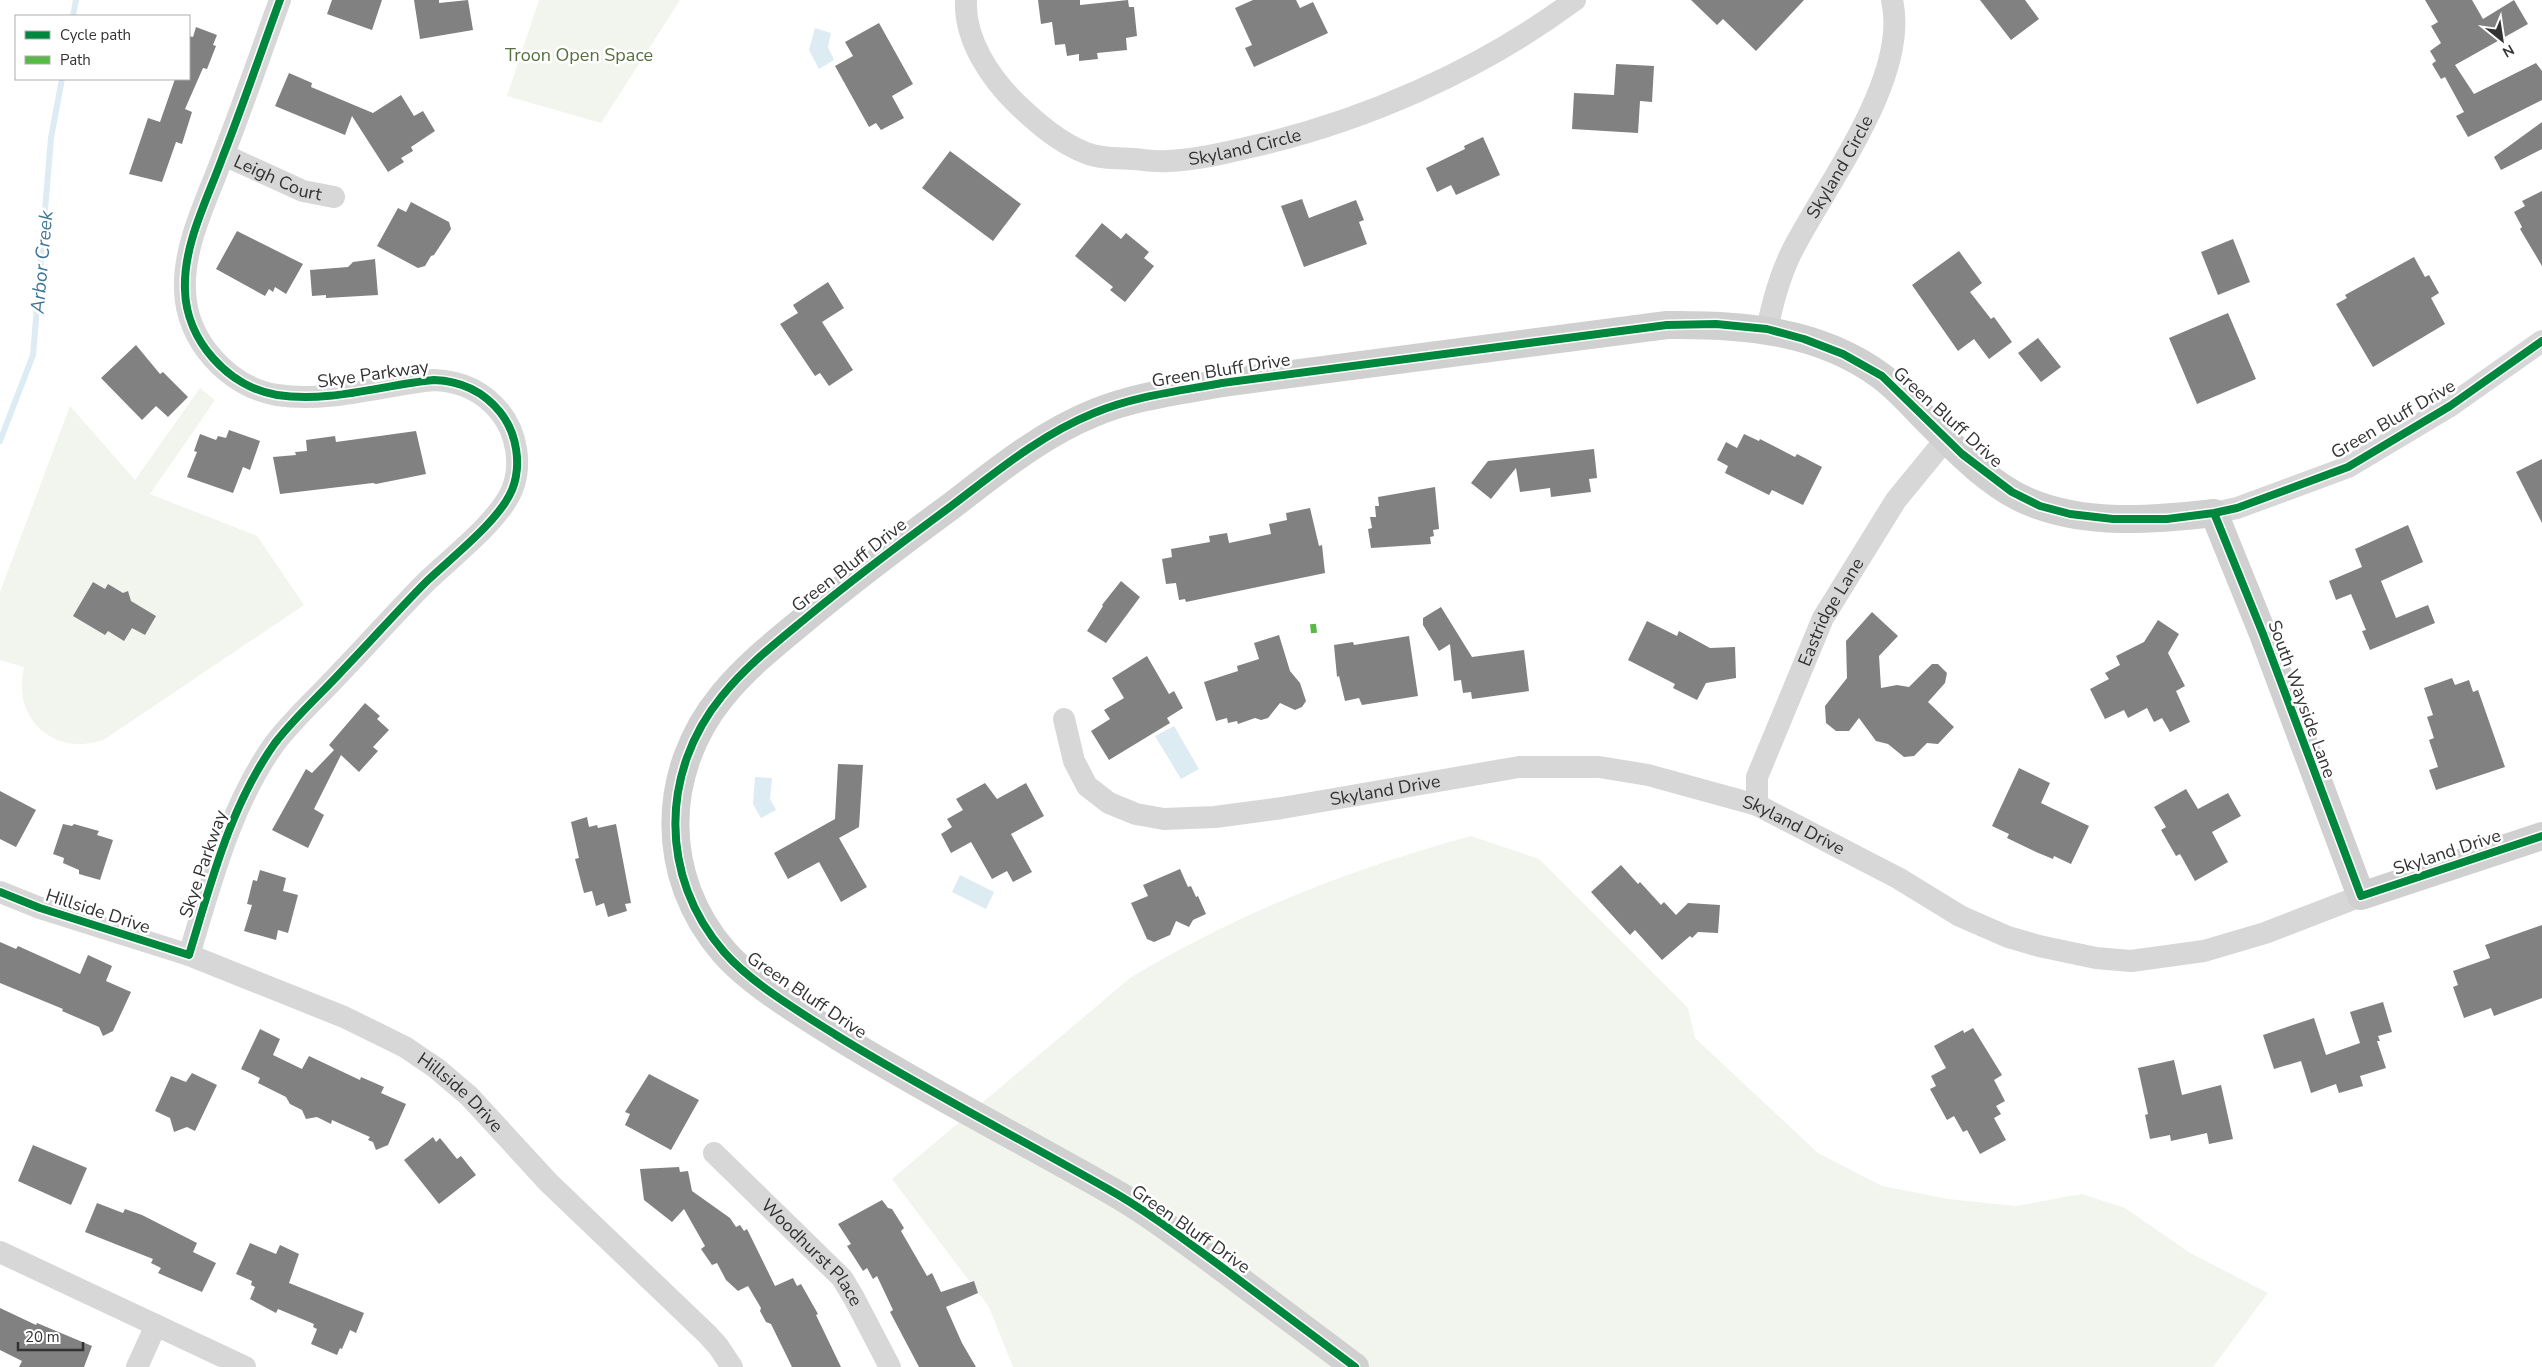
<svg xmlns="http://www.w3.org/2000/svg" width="2542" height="1367" font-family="'Nunito Sans',sans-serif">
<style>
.green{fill:#f1f5ed}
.water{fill:#ddebf3}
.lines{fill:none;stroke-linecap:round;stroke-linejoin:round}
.stream{stroke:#ddebf3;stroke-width:6}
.building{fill:#818181}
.street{stroke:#d7d7d7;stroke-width:22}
.secondary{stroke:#d0d0d0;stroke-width:28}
.quiet{stroke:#58b947;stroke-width:6;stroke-dasharray:12 6;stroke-linecap:butt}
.cycleway-casing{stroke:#fff;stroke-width:11}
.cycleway{stroke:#00873e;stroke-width:8}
.labels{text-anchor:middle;stroke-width:5;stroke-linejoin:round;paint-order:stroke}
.park-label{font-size:18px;fill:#56703f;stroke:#fff}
.street-label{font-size:18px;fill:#333;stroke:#fff}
.water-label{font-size:19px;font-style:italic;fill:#3f7597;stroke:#fff}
</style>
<rect width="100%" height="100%" fill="#fff"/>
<path class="green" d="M539 0H680L601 123 507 96Z
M200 388 215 400 150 494 257 536 304 605 105 739C56 758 11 720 24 667L0 660V592L70 406 135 480Z
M1471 836 1539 859 1688 1008 1695 1038 1818 1153 1882 1186 1948 1199 2016 1206 2082 1194 2125 1208 2190 1253 2268 1293 2213 1367H1013L989 1307 892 1179 1130 978C1235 914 1353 868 1471 836Z"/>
<path class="water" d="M815 28 831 33 828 47 834 60 819 69 809 50Z
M1174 726 1199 769 1181 779 1155 736Z
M755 777 772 778 770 799 776 810 761 818 753 804Z
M960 875 994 892 986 909 952 892Z"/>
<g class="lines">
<path class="stream" d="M73 16 76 0
M0 441 33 355 51 138 62 79"/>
</g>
<path class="building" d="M332 0H382L372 30 327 14Z
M414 0H439V3L468 0 473 30 420 39Z
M1038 0H1080V5L1128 0 1129 7H1134L1137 36 1126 38 1127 50 1097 53 1098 59 1079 61V54L1067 56 1065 44 1055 45 1052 22 1041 24Z
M1253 0H1296L1300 8 1313 2 1328 33 1254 67 1245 48 1252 45 1235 8Z
M1691 0H1804L1756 51 1723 19 1717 25Z
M1980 0H2025L2039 19 2011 40Z
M2425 0H2472L2483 19 2514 0 2528 24 2455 65 2474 94 2536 63 2542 71V100L2468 137 2456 116 2464 112 2445 77 2441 79 2432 64 2436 61 2430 51 2441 43 2431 26 2438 22Z
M879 23 913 84 892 96 904 118 881 130 876 123 869 127 835 66 853 56 845 42Z
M196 27 217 35 213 45 216 46 207 69 203 68 185 109 192 112 182 144 176 142 162 182 129 174 148 118 160 122 175 79H189V36L193 37Z
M1616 64 1654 66 1652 102 1640 101 1638 133 1572 129 1574 93 1614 95Z
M289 73 312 83 311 87 373 113 401 95 414 116 423 111 435 131 411 147 413 151 401 158 404 162 388 172 352 116 345 135 275 106Z
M2542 122V149L2501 170 2494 157Z
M1483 137 1500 175 1456 195 1451 185 1437 192 1426 168 1465 149 1464 146Z
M950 151 1021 204 993 241 922 188Z
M2542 191V266L2520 229 2522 227 2514 212 2525 206 2522 201Z
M1302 199 1309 218 1356 200 1364 220 1359 222 1367 244 1304 267 1281 206Z
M411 202 449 222 451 229 434 255 431 256 425 266 418 268 377 246 398 208 406 212Z
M1102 223 1121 239 1126 233 1149 252 1144 258 1154 266 1125 302 1110 290 1113 287 1075 256Z
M237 231 303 264 286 294 275 287 273 292 269 289 265 296 216 269Z
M2233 239 2250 282 2218 295 2201 252Z
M1959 251 1982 283 1970 292 1991 319 1994 317 2012 342 1989 359 1974 339 1958 351 1912 285Z
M2414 257 2425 277 2429 275 2439 293 2431 298 2445 324 2373 367 2336 304 2347 298 2345 295Z
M375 259 378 295 326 298V295L312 296 310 270 348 267 353 262Z
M828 282 844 308 822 322 853 370 829 386 820 373 815 376 780 324 798 313 793 305Z
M2228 313 2256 379 2197 404 2169 338Z
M2038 338 2061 367 2041 382 2018 353Z
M136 345 160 374 163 372 188 397 168 417 156 406 142 420 101 378Z
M229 430 260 441 250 470 243 467 233 493 187 477 197 452 194 451 200 434 216 440 218 436 226 438Z
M416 431 426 474 376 484 373 483 280 494 273 457 296 455 295 452 307 451 306 440 335 436 336 442Z
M1744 434 1759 441 1760 439 1795 457 1797 454 1822 467 1803 505 1772 490 1769 495 1725 473 1728 466 1717 460 1726 442 1737 448Z
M1594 449 1597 478 1589 479 1591 492 1551 497 1550 488 1520 492 1516 468 1491 499 1471 483 1488 461Z
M2542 459V523L2516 472Z
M1435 487 1439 529 1433 530 1434 536 1430 537 1431 544 1371 548 1368 529 1372 528 1370 517H1376L1375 506H1379L1378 497Z
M1310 508 1319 546 1322 545 1325 573 1186 602 1185 599 1179 600 1176 583 1166 584 1162 559 1172 557 1171 549 1210 542 1209 536 1227 533 1229 543 1271 534 1269 524 1287 520 1286 513Z
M2408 525 2423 562 2381 581 2396 618 2428 605 2435 623 2370 650 2362 631 2366 630 2351 594 2336 600 2329 581 2362 567 2355 549Z
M1121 581 1140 597 1106 643 1087 631 1103 606 1102 605Z
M93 582 105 589 108 584 123 593 128 591 131 601 156 616 145 635 132 628 124 641 108 631 105 635 73 616Z
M1441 607 1472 657 1524 650 1529 691 1472 699 1471 692 1463 693 1461 680 1454 681 1450 644 1439 651 1423 625V618Z
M1872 612 1898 636 1879 656 1881 688 1897 685 1909 687 1932 664H1938L1947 673 1945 683 1928 702 1954 727 1938 744 1927 743 1914 756 1904 757 1888 744 1876 741 1859 718 1849 731H1836L1826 723 1825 706 1847 678 1846 641Z
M2158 620 2179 634 2168 653 2185 686 2176 691 2190 722 2170 732 2162 718 2154 722 2147 708 2128 718 2124 710 2105 719 2090 689 2109 679 2105 673 2120 665 2116 656 2144 642Z
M1647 621 1677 636 1679 631 1710 648 1735 647 1736 678 1706 683 1697 700 1673 688 1675 684 1628 660Z
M1279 635 1290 671 1300 683 1306 701 1302 707 1295 710 1280 703 1268 718 1261 720 1255 718 1238 724 1237 721 1228 723 1227 718 1216 721 1204 682 1238 671 1237 666 1259 659 1254 643Z
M1409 636 1418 696 1362 705 1359 698 1345 701 1339 676 1337 677 1334 645 1353 642 1354 645Z
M1147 656 1169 694 1174 691 1183 708 1167 718 1170 723 1109 760 1091 731 1110 719 1104 710 1124 698 1112 678Z
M2452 678 2455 685 2469 680 2473 692 2478 690 2505 767 2436 790 2429 770 2438 767 2429 740 2434 738 2427 717 2433 715 2424 688Z
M365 703 380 716 377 719 389 730 373 747 378 751 359 772 341 755 314 809 324 815 308 848 272 830 306 769 312 773 334 750 329 745Z
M838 764 863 765 859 827 839 838 867 887 841 902 819 862 788 879 774 853 835 819Z
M2019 768 2050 783 2041 803 2089 826 2071 864 2054 856 2053 859 2036 852 2007 838 2009 834 1992 826Z
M985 783 997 799 1026 783 1044 816 1011 834 1032 872 1013 882 1007 871 992 879 971 842 951 853 941 834 952 827 947 819 963 810 956 799Z
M2186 789 2198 809 2228 793 2241 816 2212 832 2228 862 2195 881 2180 854 2176 856 2161 830 2166 827 2154 807Z
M0 791 36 810 16 847 0 839Z
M587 817 589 827 597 825 598 828 616 824 631 903 625 904 627 911 608 917 604 903 596 906 592 891 584 893 575 859 579 858 571 822Z
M63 824 72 826 74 824 99 831 97 835 113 840 100 880 79 874V870L63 863 64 858 53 854Z
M1621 865 1638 884 1640 882 1661 905 1664 902 1676 915 1688 903 1720 905 1718 933 1698 932 1692 938 1690 936 1662 960 1635 930 1630 935 1591 892Z
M1180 869 1188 887 1191 886 1196 897 1198 896 1206 914 1193 920 1189 927 1176 921 1170 935 1154 942 1147 939 1131 903 1148 896 1143 885Z
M260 870 286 878 283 891 298 895 288 933 278 930 276 940 244 931 252 905 247 904 253 880 257 881Z
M2542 925V998L2494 1016 2491 1008 2464 1018 2453 987 2458 985 2453 971 2490 958 2485 945Z
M0 942 16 949 18 946 80 974 88 955 112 966 106 981 131 992 113 1031 103 1036 99 1027 62 1011 63 1009 0 983Z
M2383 1002 2392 1032 2378 1036 2380 1041H2377L2386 1068 2360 1076 2363 1086 2339 1093 2336 1084 2311 1093 2301 1061 2274 1069 2263 1035 2314 1018 2326 1055 2360 1043 2350 1012Z
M1973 1028 2002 1075 1994 1080 2005 1101 1996 1106 2001 1114 1994 1118 2006 1140 1980 1154 1967 1130 1963 1132 1954 1116 1947 1120 1930 1089 1936 1086 1931 1076 1946 1068 1934 1046 1963 1030 1964 1033Z
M260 1029 280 1039 273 1055 302 1069 309 1056 360 1080 361 1077 384 1087 381 1093 406 1104 388 1145 376 1150 373 1142 368 1140 370 1137 332 1120 331 1124 317 1117 306 1119 302 1110 290 1104 286 1097 258 1083 260 1078 241 1069Z
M2174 1060 2182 1095 2221 1085 2233 1139 2209 1144 2207 1133 2171 1141 2170 1135 2150 1139 2145 1115 2148 1114 2138 1068Z
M192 1073 217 1085 195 1131 187 1127 174 1132 170 1118 155 1111 171 1076 186 1082Z
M649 1074 699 1100 671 1150 625 1125 630 1114 625 1112Z
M433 1137 436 1142 440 1138 457 1159 461 1156 476 1175 439 1204 404 1160Z
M33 1145 87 1168 71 1205 18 1181Z
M679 1167 680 1172 688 1171 692 1191 730 1218 736 1227 740 1225 744 1231 747 1229 775 1286 793 1278 797 1286 801 1284 818 1314 816 1315 841 1367H792L771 1324 766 1322 760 1311 761 1308 748 1286 738 1291 726 1280 717 1263 712 1265 701 1249 705 1246 684 1209 672 1222 644 1200 640 1169Z
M882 1200 888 1208 892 1209 904 1228 901 1231 927 1276 932 1273 941 1292 974 1281 978 1293 946 1307 962 1343 976 1367H919L890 1312 893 1310 877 1276 873 1279 867 1268 863 1271 847 1246 851 1244 838 1224Z
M97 1203 123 1213 125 1209 142 1215 197 1243 193 1252 216 1263 202 1292 158 1273 161 1268 151 1263 153 1259 85 1232Z
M250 1243 276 1254 280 1245 299 1254 289 1283 364 1313 356 1333 350 1330 342 1349 340 1348 337 1355 311 1344 317 1329 313 1327 314 1324 278 1309 276 1313 250 1299 255 1287 251 1285 252 1281 236 1274Z
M0 1308 36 1325 37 1323 92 1346 84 1367H19L22 1361 0 1350Z"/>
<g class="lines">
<g class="street">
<path id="s1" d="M966 0C964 40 991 79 1018 105 1038 124 1060 143 1086 153 1101 159 1118 158 1134 159 1145 160 1157 162 1168 161 1195 160 1221 154 1246 148 1363 122 1479 71 1575 0"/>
<path id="s2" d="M224 155 303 191 334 197"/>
<path id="s3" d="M1767 329C1773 302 1779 278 1791 253 1825 185 1910 78 1892 0"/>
<path d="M2214 513 2237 508 2348 467 2450 406 2542 341"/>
<path id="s4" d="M1064 719 1074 761 1087 786 1109 803 1136 814 1164 819 1215 817 1282 808 1519 767H1599L1648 775 1757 805 1898 878 1960 916 2008 937 2039 946 2096 958 2131 961 2204 951 2265 933 2361 896"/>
<path id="s5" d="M1757 805V777L1823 618 1896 500 1946 439"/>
<path id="s6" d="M0 892 40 908 189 955 344 1017 405 1047 436 1068 469 1096 549 1183 707 1334 718 1346 732 1367"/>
<path d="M189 955C211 883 230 806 275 743 295 717 320 695 342 671 371 641 398 610 427 581 452 557 499 521 512 490 522 465 517 433 500 412 483 391 461 381 434 380 382 385 330 403 277 395 228 387 186 340 185 290 183 244 208 198 223 156 243 105 261 52 280 0"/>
<path id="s7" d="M714 1153 842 1278 854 1298 890 1367"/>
<path d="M0 1252 245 1367"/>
<path d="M137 1367 156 1325"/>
</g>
<path class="secondary" d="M1355 1367C1311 1334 1267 1301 1223 1268 1186 1241 1149 1212 1108 1189 1017 1137 925 1090 836 1035 801 1013 751 983 724 952 659 877 660 772 722 696 746 666 777 642 806 618 853 579 901 543 950 507 996 472 1040 435 1094 413 1135 396 1179 391 1222 383L1667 325C1741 324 1819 330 1881 376 1896 387 1909 401 1922 415 1952 445 1986 483 2027 501 2085 526 2152 520 2214 513L2263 634 2361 896 2542 836"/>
<path class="quiet" d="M1313 624 1314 633"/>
<g class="cycleway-casing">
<path id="cycleway" d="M2214 513 2263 634 2361 896 2542 836
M0 892 40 908 189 955C211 883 230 806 275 743 295 717 320 695 342 671 371 641 398 610 427 581 452 557 499 521 512 490 522 465 517 433 500 412 483 391 461 381 434 380 382 385 330 403 277 395 228 387 186 340 185 290 183 244 208 198 223 156 243 105 261 52 280 0
M1355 1367C1311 1334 1267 1301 1223 1268 1186 1241 1149 1212 1108 1189 1017 1137 925 1090 836 1035 801 1013 751 983 724 952 659 877 660 772 722 696 746 666 777 642 806 618 853 579 901 543 950 507 996 472 1040 435 1094 413 1135 396 1179 391 1222 383L1667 325 1716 324 1767 329 1804 339 1843 354 1882 376 1962 454 2012 492 2040 506 2070 514 2113 519H2167L2214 513 2237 508 2348 467 2450 406 2542 341"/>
</g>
<use href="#cycleway" class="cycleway"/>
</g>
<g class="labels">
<g class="park-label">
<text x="579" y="61">Troon Open Space</text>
</g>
<g class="street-label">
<text dy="6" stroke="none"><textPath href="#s1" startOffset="365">Skyland Circle</textPath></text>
<text dy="6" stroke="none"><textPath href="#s3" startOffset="179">Skyland Circle</textPath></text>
<text dy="6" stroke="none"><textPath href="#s2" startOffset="59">Leigh Court</textPath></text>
<text transform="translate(1221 370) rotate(-9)" y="6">Green Bluff Drive</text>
<text transform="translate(373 374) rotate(-8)" y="6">Skye Parkway</text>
<text transform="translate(1948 417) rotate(42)" y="6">Green Bluff Drive</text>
<text transform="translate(2393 419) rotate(-30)" y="6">Green Bluff Drive</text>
<text transform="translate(849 565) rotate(-38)" y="6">Green Bluff Drive</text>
<text dy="6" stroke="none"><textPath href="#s5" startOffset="209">Eastridge Lane</textPath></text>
<text transform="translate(2302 699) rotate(70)" y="6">South Wayside Lane</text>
<text dy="6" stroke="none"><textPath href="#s4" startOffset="380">Skyland Drive</textPath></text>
<text dy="6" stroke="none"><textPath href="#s4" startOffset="800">Skyland Drive</textPath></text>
<text transform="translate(2447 852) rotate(-18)" y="6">Skyland Drive</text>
<text transform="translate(203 864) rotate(-71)" y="6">Skye Parkway</text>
<text transform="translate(98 911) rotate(18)" y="6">Hillside Drive</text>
<text transform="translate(807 995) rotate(34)" y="6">Green Bluff Drive</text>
<text dy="6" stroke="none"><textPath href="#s6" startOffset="506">Hillside Drive</textPath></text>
<text transform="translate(1191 1229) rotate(35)" y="6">Green Bluff Drive</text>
<text dy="6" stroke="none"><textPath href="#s7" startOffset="140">Woodhurst Place</textPath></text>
</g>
<g class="water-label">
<text transform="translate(41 262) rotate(-85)" y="7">Arbor Creek</text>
</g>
</g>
<rect x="15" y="15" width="175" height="65" fill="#ffffff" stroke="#adadad"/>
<rect x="25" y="31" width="25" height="8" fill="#00873e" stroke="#adadad"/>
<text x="60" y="40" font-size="15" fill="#333333">Cycle path</text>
<rect x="25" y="56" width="25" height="8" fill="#58b947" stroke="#adadad"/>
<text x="60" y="65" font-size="15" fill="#333333">Path</text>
<g transform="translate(2502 40) rotate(150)" stroke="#ffffff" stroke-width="4" paint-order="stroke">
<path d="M0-4L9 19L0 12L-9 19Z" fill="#333333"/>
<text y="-8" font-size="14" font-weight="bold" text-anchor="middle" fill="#333333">N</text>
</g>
<path d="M18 1342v8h65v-8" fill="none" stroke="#333333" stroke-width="2.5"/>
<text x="25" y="1342" font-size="15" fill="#333333" stroke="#ffffff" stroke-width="4" paint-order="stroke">20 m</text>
</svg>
